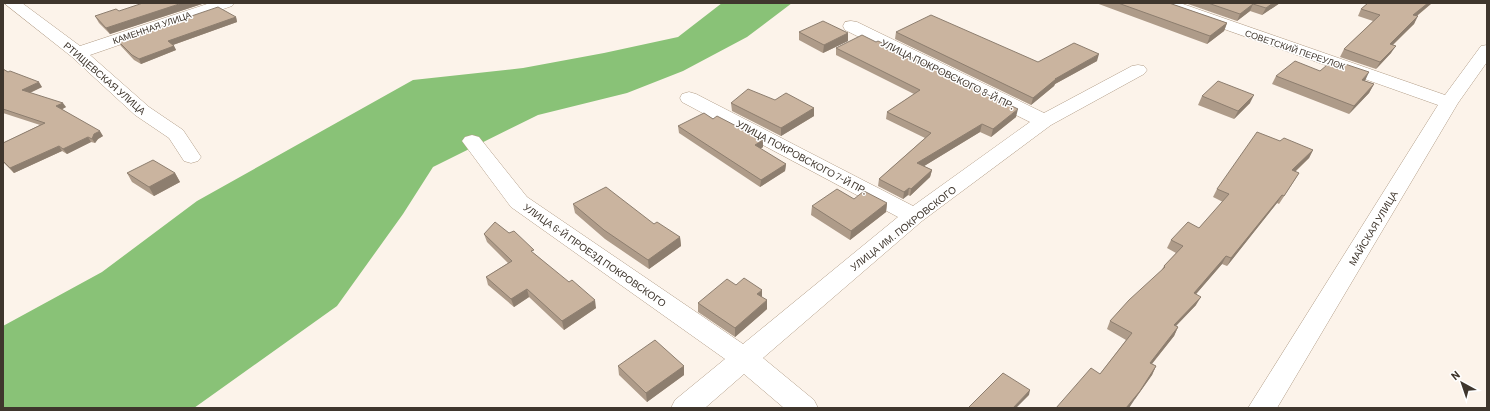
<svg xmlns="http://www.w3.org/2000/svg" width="1490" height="411" font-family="Barlow,sans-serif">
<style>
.forest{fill:#89c277}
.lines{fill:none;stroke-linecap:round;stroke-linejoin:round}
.minor-casing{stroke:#b19c86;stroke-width:1}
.tertiary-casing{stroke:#b19c86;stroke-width:1}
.minor{fill:#fff;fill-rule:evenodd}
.tertiary{fill:#fff;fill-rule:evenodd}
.wall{fill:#ae9b89}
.shaded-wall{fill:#8d7e6f}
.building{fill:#cab49f;stroke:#8d7e6f}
.labels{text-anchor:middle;stroke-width:3;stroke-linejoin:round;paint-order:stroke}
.far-street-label{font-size:9px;fill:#3f362d;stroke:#fff}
.street-label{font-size:10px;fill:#3f362d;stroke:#fff}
</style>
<rect width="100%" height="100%" fill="#fcf3ea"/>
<path class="forest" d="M722 3H792L747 37 683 71 627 93 538 115 433 167 403 214 337 306 194 408H3V326L102 272 197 201 413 80 523 68 604 53 678 37Z"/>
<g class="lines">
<g class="minor-casing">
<path id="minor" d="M4 3H22L80 46 210 3H234L232 6 90 55 149 107 183 130 201 157 198 161 191 163 184 161 169 138 135 115 72 57Z
M851 21 857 22 1044 113 1132 66 1138 65 1144 66 1147 70 1144 74 1051 125 922 221 763 358 814 400 818 408H784L744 374 705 408H671L675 400 725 359 511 207 462 141 465 137 472 135 479 137 527 197 743 344 898 217 682 102 680 98 682 94 689 92 696 94 913 206 1030 122 845 30 843 26 845 22Z"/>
</g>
<g class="tertiary-casing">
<path id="tertiary" d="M1157 3H1180L1445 95 1481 46 1487 45V62L1458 103 1277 408H1248L1438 105 1159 6Z"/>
</g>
<use href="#minor" class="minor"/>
<use href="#tertiary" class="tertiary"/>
</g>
<path class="wall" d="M205 3 110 34 99 23 95 16 119 11Z
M1096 3H1169L1227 23 1224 31 1207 44Z
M1185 3H1280L1262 15 1250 11 1237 21Z
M1368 3H1432L1417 16 1414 24 1393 45 1391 53 1376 69 1340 57 1344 49 1373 21 1358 16 1361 9Z
M236 17 237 22 173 45 174 46 176 50 141 64 134 60 121 46 118 41Z
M799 32 848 33V41L823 53 799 40Z
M896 32 1038 62 1097 61 1055 84 1054 86 1031 105 895 39Z
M836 48 1016 117 991 137 980 132 924 166 932 170 930 177 910 196 908 195 903 199 878 186 879 179 925 138 886 119 887 112 914 94 836 55Z
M3 69 8 72 42 87 30 93 66 107 62 109 103 136 98 139 95 143 91 142 67 154 62 151 14 173 3 162V143L40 125 3 113Z
M1320 71 1364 81 1374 84 1369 93 1349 114 1272 84 1276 76Z
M1202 96 1250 103 1234 119 1198 105Z
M775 100 814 108V116L781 136 732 111 731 103Z
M713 119 763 147 760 149 786 164 785 171 760 187 679 133 678 126Z
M1280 141 1313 150 1309 158 1295 172 1299 173 1294 181 1279 204 1277 203 1227 266 1222 264 1196 294V305L1176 326 1178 327 1174 336 1152 364 1156 366 1152 375 1135 399 1100 374 1126 340 1107 329 1110 321 1161 271 1164 266 1176 253 1167 248 1171 240 1199 228 1223 202 1213 197 1217 189Z
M127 173H175L180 182 154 196 132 182Z
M887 203 886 212 850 240 811 215 812 206Z
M573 204 654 224 680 237 681 246 649 269 605 239 575 213Z
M484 234 535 254 596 308 564 330 529 297 514 307 488 285 486 277 508 263 487 242Z
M736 285 762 297 767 309 735 337 698 312V303Z
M618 366H684V375L647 402 619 375Z"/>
<path class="shaded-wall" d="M182 3H205L110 34 106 28Z
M1273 3H1280L1262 15 1266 8Z
M1428 3H1432L1409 22 1413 15Z
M1253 4 1250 11 1237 21 1240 14Z
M1418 16 1414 24 1386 51 1390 44Z
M236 17 237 22 170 46 168 41Z
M1227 23 1224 31 1207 44 1210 36Z
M848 33V41L823 53 824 45Z
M174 46 176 50 141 64 139 59Z
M1396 46 1391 53 1376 69 1380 62Z
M1099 54 1097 61 1055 84 1054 86 1031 105 1033 98 1055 79Z
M1369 72 1365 81 1357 88 1362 80Z
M39 82 42 87 25 95 22 90Z
M1374 84 1369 93 1349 114 1354 106Z
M1254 95 1250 103 1234 119 1238 111Z
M63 103 66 107 59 111 56 106Z
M814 108V116L781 136V128Z
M1018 109 1016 117 991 137 993 129Z
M982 124 980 132 916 171 917 163Z
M100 131 103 136 98 139 95 143 92 139 94 134Z
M88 137 91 142 67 154 63 149Z
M763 140V147L755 152V145Z
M59 146 62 151 14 173 10 168Z
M1313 150 1309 158 1288 178 1292 170Z
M786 164 785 171 760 187 761 180Z
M932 170 930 177 910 196 911 189Z
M175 173 180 182 154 196 149 187Z
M909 188 908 195 903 199 904 192Z
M1282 195 1277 203 1227 266 1231 258Z
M887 203 886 212 850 240 851 231Z
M680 237 681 246 649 269 648 260Z
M1226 256 1222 264 1190 301 1194 293Z
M527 289 529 297 514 307 511 299Z
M762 290V299L757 294Z
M1201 297 1196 305 1169 333 1174 325Z
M595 300 596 308 564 330 562 321Z
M767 300V309L735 337V328Z
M1178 327 1174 336 1146 371 1150 363Z
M684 366V375L647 402 646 393Z
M1156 366 1152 375 1135 399 1129 408H1126Z
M1030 390 1029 395 1016 408H1013Z"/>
<path class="building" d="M143 3H182L106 28 95 16 116 9 119 11Z
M1118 3H1169L1227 23 1210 36Z
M1208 3H1273L1266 8 1253 4 1240 14Z
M1368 3H1428L1413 15 1418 16 1390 44 1396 46 1380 62 1344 49 1380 15 1361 9Z
M218 7 236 17 168 41 174 46 139 59 132 55 118 41Z
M931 15 1038 62 1074 43 1099 54 1055 79H1056L1033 98 896 32Z
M823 21 848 33 824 45 799 32Z
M862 35 876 42 878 41 1018 109 993 129 982 124 917 163 932 170 911 189 909 188 904 192 879 179 931 133 887 112 920 90 836 48Z
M1333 60 1369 72 1362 80 1374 84 1354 106 1276 76 1295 61 1320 71Z
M3 69 8 72 10 71 39 82 22 90 63 103 56 106 100 131 94 134 92 139 88 137 63 149 59 146 10 168 3 161V143L45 123 3 109Z
M1218 81 1254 95 1238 111 1202 96Z
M748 89 775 100 786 93 814 108 781 128 731 103Z
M704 113 713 119 717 116 763 140 755 145 786 164 761 180 678 126Z
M1257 132 1280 141 1284 138 1313 150 1292 170 1299 173 1284 196 1282 195 1231 258 1226 256 1194 293 1201 297 1174 325 1178 327 1150 363 1156 366 1140 391 1126 408H1056L1091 368 1100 374 1132 333 1110 321 1129 300 1165 267 1164 266 1183 246 1171 240 1188 222 1199 228 1229 194 1217 189Z
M153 160 175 173 149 187 127 173Z
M606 187 654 224 657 222 680 237 648 260 604 230 573 204Z
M837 189 854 199 864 191 887 203 851 231 812 206Z
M495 222 509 233 514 231 534 250 531 251 569 282 572 280 595 300 562 321 527 289 511 299 486 277 512 261 484 234Z
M744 278 762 290 757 294 767 300 735 328 698 303 727 279 736 285Z
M655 340 684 366 646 393 618 366Z
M1003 373 1030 390 1013 408H968Z"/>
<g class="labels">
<g class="far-street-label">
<text transform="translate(152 28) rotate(-19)" y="3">КАМЕННАЯ УЛИЦА</text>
<text transform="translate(1295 50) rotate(19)" y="3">СОВЕТСКИЙ ПЕРЕУЛОК</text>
</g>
<g class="street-label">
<text transform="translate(948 74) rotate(26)" y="4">УЛИЦА ПОКРОВСКОГО 8-Й ПР.</text>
<text transform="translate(105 78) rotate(41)" y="4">РТИЩЕВСКАЯ УЛИЦА</text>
<text transform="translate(802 157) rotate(28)" y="4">УЛИЦА ПОКРОВСКОГО 7-Й ПР.</text>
<text transform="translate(903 228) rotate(-38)" y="4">УЛИЦА ИМ. ПОКРОВСКОГО</text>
<text transform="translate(1373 228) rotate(-59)" y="4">МАЙСКАЯ УЛИЦА</text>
<text transform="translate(595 255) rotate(35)" y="4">УЛИЦА 6-Й ПРОЕЗД ПОКРОВСКОГО</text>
</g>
</g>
<rect width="1490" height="411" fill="none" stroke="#3f362d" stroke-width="8"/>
<g transform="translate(1462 383) rotate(320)" stroke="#ffffff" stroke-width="3" paint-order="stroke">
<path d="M0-3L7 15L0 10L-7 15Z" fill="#3f362d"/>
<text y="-6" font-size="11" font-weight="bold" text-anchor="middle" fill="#3f362d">N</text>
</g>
</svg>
